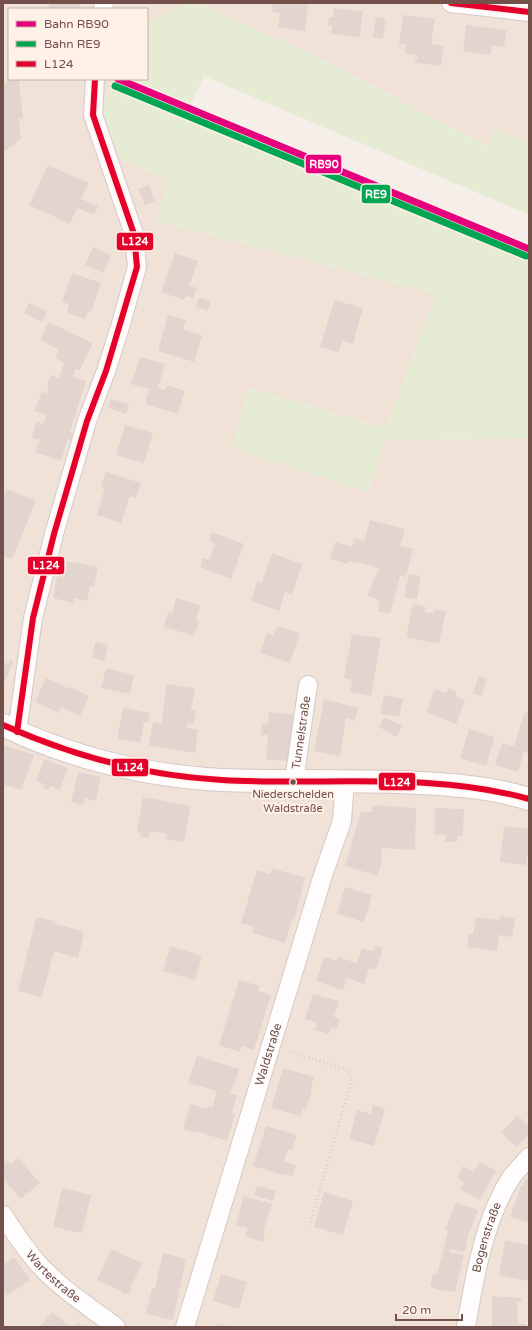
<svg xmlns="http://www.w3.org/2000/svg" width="532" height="1330" font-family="'Varela Round',sans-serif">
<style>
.residential{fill:#f1e2d8}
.green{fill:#e6ebd3}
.building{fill:#e2d5d0}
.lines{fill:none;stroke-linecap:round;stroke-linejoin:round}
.street-casing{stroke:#d4cac5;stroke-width:20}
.secondary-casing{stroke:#d5c9c4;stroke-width:24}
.path{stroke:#d7ccc9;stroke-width:2.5;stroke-dasharray:1 3;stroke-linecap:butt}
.street{stroke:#fefcfc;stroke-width:18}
.secondary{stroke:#fefcfc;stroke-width:22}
.bus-1-casing{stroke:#fff1e8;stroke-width:9}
.bus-1{stroke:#e4002b;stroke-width:6}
.rail-1-casing{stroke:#fff1e8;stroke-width:10}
.rail-2-casing{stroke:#fff1e8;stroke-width:10}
.rail-1{stroke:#e5007d;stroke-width:7}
.rail-2{stroke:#00a651;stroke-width:7}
.bus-dot{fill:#735049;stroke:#fff1e8;stroke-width:1.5}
.labels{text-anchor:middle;stroke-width:4;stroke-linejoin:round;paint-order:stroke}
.bus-label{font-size:11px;fill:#735049;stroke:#fff1e8}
.street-label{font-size:12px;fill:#735049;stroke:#fff1e8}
.line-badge{stroke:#fff1e8;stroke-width:1.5}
.badge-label{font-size:11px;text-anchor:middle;font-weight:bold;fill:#fff}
</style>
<rect width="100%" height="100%" fill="#f6eee8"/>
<path class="residential" d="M3 3H188L147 23V9H9V79H113L102 112 121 159 169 180 156 221 436 294 386 428 248 388 368 492 384 441 529 438V1327H3Z
M198 3H529V144L493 129 489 146 311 54Z"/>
<path class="green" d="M188 3H198L311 54 488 146 493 129 529 144V215L204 76 185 116 529 261V438L384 441 368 492 232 448 248 388 386 428 436 294 155 221 169 180 121 159 102 112 113 79H147V23Z"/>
<path class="building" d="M50 3H81L78 9H48Z
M273 3H298L308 4 305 31 278 27 280 13 272 12Z
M334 8 363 11 360 37 331 34 332 25H328L329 17H333Z
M403 15 435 19 431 44 444 46 441 66 417 63 414 62V60H417L418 55 405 53 406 45 399 44Z
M376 17 386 19 383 39 373 37Z
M466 25 507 30 504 47 492 45 491 55 463 51Z
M11 79H19L23 118 19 119 21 139 3 152V84L6 83Z
M48 165 89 183 81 199 98 206 94 215 77 208 70 224 29 205Z
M149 185 155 201 145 205 138 189Z
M93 247 111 255 103 273 85 265Z
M175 253 198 261 189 286 197 288 193 298 186 296 184 300 161 292Z
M72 273 101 283 91 312 88 311 85 319 67 313 69 304 62 302Z
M199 298 211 301 208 311 196 307Z
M334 300 363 308 353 344 342 341 339 352 320 347Z
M29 303 47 311 42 322 24 313Z
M168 315 186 320 183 330 202 335 194 362 158 351Z
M48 322 93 343 80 370 75 369 73 377 86 381 70 432 74 433 72 440 68 439 61 461 35 452 40 440 32 437 36 422 43 424 46 415 34 411 42 392 47 394 49 387 47 386 51 375 59 378 64 363 55 358 59 350 40 340Z
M140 357 165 364 158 388 165 390 167 385 185 391 178 414 148 405 146 401 149 389 131 384Z
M111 399 129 404 126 414 108 408Z
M125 425 153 433 144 463 116 455Z
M106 472 141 483 136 498 130 496 121 523 97 515 105 488 101 487Z
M7 489 36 501 12 559 3 556V499Z
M370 520 405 529 400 546 413 549 406 577 400 576 390 614 378 611 380 600 370 597 368 595V593L379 568 358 562V563L349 561 348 564 330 559 335 542 352 547 355 538 364 541Z
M212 532 244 544 231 579 200 567 203 558 209 560 215 544 209 541Z
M272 553 302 564 292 595 285 592 279 611 251 601 257 581 262 583Z
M67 561 98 567 94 587 90 586 87 601 74 598 73 603 53 598 57 576 64 577Z
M409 574 421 576 417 599 404 597Z
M176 598 200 605 196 620 199 621 194 636 164 627 168 612 172 613Z
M413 604 426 607 424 612 434 613 435 609 446 611 439 644 406 637Z
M277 626 300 633 290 663 260 653 267 633 273 635Z
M352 634 381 638 371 696 350 692 352 680 344 678Z
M95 642 108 645 104 661 92 658Z
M10 660 13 662 3 686V662L8 664Z
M106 668 134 675 130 694 101 688Z
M478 676 487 678 482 696 473 694Z
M46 678 69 689 70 687 89 696 80 716 61 707 59 713 35 702Z
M167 684 195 688 191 710 196 711 194 724 187 723V728L198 730 195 753 149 745 153 722 162 723 163 718H162Z
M448 688 457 692 455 696 465 700 456 724 426 712 435 689 446 693Z
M384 695 403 699 399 717 380 714Z
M324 699 358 708 355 721 346 718 340 756 314 751Z
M123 707 150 713 148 723 144 722 140 743 117 739Z
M525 711 529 713V750L528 752 524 751 518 772 495 765 502 743 514 746Z
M269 712 294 714 291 761 266 760 268 735H261L262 723 268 724Z
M384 717 402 726 396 737 379 727Z
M469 729 495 737 486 766 460 758Z
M3 745 34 755 21 790 3 784Z
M44 759 68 768 60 790 50 786 48 790 43 788 44 784 36 781Z
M78 772 101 777 96 801 85 798 83 805 71 802Z
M143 797 191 806 184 842 166 839 167 834 150 831 148 838 140 837 141 833 137 832Z
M372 805 416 808 415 850 382 848 381 866 378 876 345 866 361 812H372Z
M435 808 464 809 463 836H458L457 842H445L446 835H435Z
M504 826 529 829V855H527L526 865 500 862Z
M272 868 305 878 294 921 292 920 285 943 252 933 254 927 241 923 257 870 270 874Z
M345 887 372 895 364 922 337 914Z
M501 916 515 918 512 937 499 935 497 951 467 947 469 934H473L476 917 500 920Z
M38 917 53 921V923L84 932 78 958 54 951 42 997 18 991 36 918Z
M170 946 202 956 195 980 163 971Z
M374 946 383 948 376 970 369 968 364 984 347 978 343 990 316 981 324 957 337 961 338 957 357 963 362 948 373 951Z
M239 980 260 986 258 991 271 995 254 1050 242 1046 240 1052 219 1045Z
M313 994 339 1001 334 1017 340 1020 337 1029 331 1027 329 1034 315 1030 317 1023 305 1019Z
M197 1056 238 1069 239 1071 230 1094 237 1095 232 1113 235 1114 227 1141 196 1131V1133L183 1129 190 1104 207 1109 208 1106 212 1108 217 1091 188 1083Z
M283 1068 314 1077 310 1091H312L306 1109 303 1108 300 1116 271 1108Z
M373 1105 385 1109 374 1146 349 1139 357 1110 371 1114Z
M517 1115 529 1126V1134L517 1147 501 1133Z
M266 1126 297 1135 292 1150 288 1149 284 1161 296 1165 293 1176 284 1174 283 1175 253 1166Z
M18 1158 40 1183 21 1199 3 1179V1164L7 1160 11 1164Z
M480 1162 496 1171 480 1200 460 1189 464 1182 457 1178 463 1166 473 1172Z
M525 1179 529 1180V1223L510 1217 521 1186H523Z
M257 1186 276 1191 273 1201 254 1195Z
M62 1188 91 1195 82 1233 53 1227Z
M324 1192 353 1201 343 1235 314 1227Z
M244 1196 272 1204 263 1232 265 1233 263 1242 245 1236 248 1228 236 1225Z
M456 1202 478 1210 467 1238H468L465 1252 449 1249V1252L464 1255 455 1292 436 1289 430 1286 433 1274 437 1275 448 1231 445 1229Z
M505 1240 529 1245V1272L527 1281 499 1275Z
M111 1249 142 1263 131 1287 132 1289 130 1293 126 1294 122 1293V1291L97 1280Z
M163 1253 186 1259 173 1320 146 1314 152 1288 155 1289Z
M14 1257 30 1280 7 1296 3 1290V1265Z
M221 1274 247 1282 239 1309 213 1301Z
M492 1296 521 1298V1302H517L518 1324H526V1327H492Z
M52 1312 66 1323 70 1327H40Z
M79 1323 84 1327H75Z
M216 1324 226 1326V1327H216Z"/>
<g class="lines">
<g class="street-casing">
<g id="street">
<path d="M451 3 529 12"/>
<path d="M103 9 104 3"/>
<path d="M17 732 33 618 54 534 87 421 106 371 120 327 137 267 134 234 93 115 95 79"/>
<path id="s1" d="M294 781 308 685"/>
<path id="s2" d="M3 1215C13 1230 23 1246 35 1260 58 1287 88 1306 116 1327"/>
<path id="s3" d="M185 1327 323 875 342 821 345 781"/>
<path id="s4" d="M466 1327C474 1279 485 1215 513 1175 518 1169 524 1163 529 1157"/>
</g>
</g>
<g class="secondary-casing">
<path id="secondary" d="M3 725C71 758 147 776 222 780 246 781 270 781 294 781 330 781 365 781 400 782 444 784 487 786 529 799"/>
</g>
<path class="path" d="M289 1052 346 1069 352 1079 309 1227"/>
<use href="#street" class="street"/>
<use href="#secondary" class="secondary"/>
<g class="bus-1-casing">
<path id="bus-1" d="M451 3 529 12
M3 725C73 756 145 776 222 780 324 786 429 771 529 799
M17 732 33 618 54 534 87 421 106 371 137 267 134 234 93 115 95 79"/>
</g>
<use href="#bus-1" class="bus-1"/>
<g class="rail-1-casing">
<path id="rail-1" d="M118 79 529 249"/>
</g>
<g class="rail-2-casing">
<path id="rail-2" d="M115 86 526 256"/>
</g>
<use href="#rail-1" class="rail-1"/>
<use href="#rail-2" class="rail-2"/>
</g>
<circle class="bus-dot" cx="293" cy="782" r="3.5"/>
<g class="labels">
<g class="bus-label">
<text x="293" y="798">Niederschelden<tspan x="293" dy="14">Waldstraße</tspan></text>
</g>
<g class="street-label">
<text dy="4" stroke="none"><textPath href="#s1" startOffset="49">Tunnelstraße</textPath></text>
<text dy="4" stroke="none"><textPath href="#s3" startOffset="285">Waldstraße</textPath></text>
<text dy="4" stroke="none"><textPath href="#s4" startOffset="92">Bogenstraße</textPath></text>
<text dy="4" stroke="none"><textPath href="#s2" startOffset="80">Wartestraße</textPath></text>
</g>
</g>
<g class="line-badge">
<rect x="305" y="154" width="37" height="20" rx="4" fill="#e5007d"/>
<rect x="361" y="184" width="30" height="20" rx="4" fill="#00a651"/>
<rect x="116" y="232" width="38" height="19" rx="4" fill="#e4002b"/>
<rect x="27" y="556" width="38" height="19" rx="4" fill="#e4002b"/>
<rect x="111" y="758" width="38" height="19" rx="4" fill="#e4002b"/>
<rect x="378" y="772" width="38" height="19" rx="4" fill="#e4002b"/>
</g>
<g class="badge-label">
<text x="324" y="168">RB90</text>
<text x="376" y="198">RE9</text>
<text x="135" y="245">L124</text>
<text x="46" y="569">L124</text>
<text x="130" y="771">L124</text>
<text x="397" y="786">L124</text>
</g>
<rect width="532" height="1330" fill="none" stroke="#735049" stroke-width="8"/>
<rect x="8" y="8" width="140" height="72" fill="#fff1e8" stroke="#c7b1a8"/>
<rect x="16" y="21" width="20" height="6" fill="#e5007d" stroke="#c7b1a8"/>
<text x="44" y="28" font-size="12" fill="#735049">Bahn RB90</text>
<rect x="16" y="41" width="20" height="6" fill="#00a651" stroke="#c7b1a8"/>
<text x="44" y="48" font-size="12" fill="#735049">Bahn RE9</text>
<rect x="16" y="61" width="20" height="6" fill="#e4002b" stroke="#c7b1a8"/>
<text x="44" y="68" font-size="12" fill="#735049">L124</text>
<path d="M396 1314v6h66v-6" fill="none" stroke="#735049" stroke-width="2"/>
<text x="402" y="1314" font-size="12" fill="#735049" stroke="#fff1e8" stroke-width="3" paint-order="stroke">20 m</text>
</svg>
